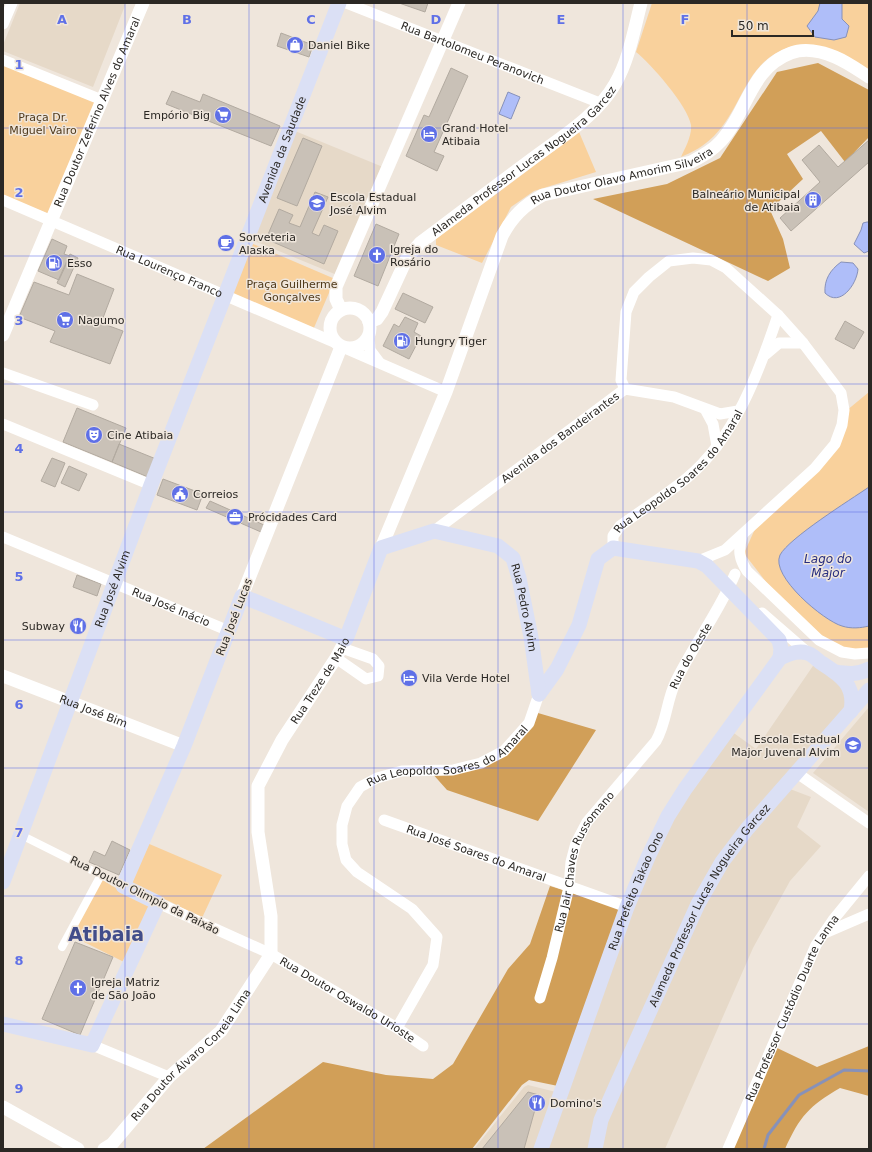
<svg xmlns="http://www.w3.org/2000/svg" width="872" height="1152" font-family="'DejaVu Sans',sans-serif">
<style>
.built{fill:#e6d9c8}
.green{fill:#f9d19c}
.forest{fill:#d19f58}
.water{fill:#afbef9;stroke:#8791b9}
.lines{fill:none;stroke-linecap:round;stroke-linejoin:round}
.stream{stroke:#8791b9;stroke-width:3}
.building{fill:#c9c1b7;stroke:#b2aaa0}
.pedestrian{stroke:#fff;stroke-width:8}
.minor{stroke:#fff;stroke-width:11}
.tertiary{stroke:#fff;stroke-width:13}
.secondary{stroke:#dbe0f5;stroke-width:15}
.grid{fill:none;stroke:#5f70e7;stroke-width:1;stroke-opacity:0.55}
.labels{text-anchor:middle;stroke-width:3;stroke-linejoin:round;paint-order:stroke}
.poi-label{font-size:11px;fill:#2b2824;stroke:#efe6dc;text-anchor:start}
.street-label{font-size:11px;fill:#2b2824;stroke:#efe6dc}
.park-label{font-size:11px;fill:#503a1b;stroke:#efe6dc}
.water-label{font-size:12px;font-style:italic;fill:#272d7f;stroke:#efe6dc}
.town-label{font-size:19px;font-weight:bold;fill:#424d8a;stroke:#efe6dc}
.grid-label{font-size:13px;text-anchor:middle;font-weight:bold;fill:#5f70e7;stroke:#efe6dc;stroke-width:3;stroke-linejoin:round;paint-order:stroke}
</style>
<rect width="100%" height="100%" fill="#efe6dc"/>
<path class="built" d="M20 3H126L93 87 3 51V45Z
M295 131 383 167 337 275 252 240Z
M817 660 835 672 851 700 720 861 593 1149H542L561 1092 670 816 731 731 756 749Z
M869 707V812L813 773Z
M790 789 811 797 797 827 821 846 790 881 753 948 665 1149H597L604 1121 724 864Z
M528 1085 560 1093 540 1149H474L524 1087Z"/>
<path class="green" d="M652 3H869V73C851 64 833 53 814 46 805 43 795 45 787 48 745 63 742 109 714 136 704 146 693 152 681 157 685 148 692 136 691 125 688 106 651 64 636 52Z
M3 63 95 101 49 214 3 196Z
M579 132 596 172 534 191 511 207 482 263 436 245V239Z
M251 243 335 279 313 330 230 295Z
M869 392V648L856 651 823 641 780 600 746 556 741 560 759 520 816 469 846 411Z
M147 843 222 875 202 918 169 901 131 885Z
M102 879 112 886 150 904 124 962 70 935Z"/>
<path class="forest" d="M818 63 869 90V137L845 162 821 131 787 154 803 179 770 210 783 239 790 268 768 281 593 199 667 184 720 158 777 72Z
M538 713 596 730 538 821 447 790 431 772 483 768Z
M550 886 624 909 558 1086 529 1080 522 1085 472 1149H203L323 1062 386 1075 433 1079 453 1064 508 969 530 944Z
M773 1046 817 1067 869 1046V1096L840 1088C809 1106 800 1116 785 1149H729Z"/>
<path class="water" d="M820 3H842V19L849 26 846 37 834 40 815 37 807 26 818 11Z
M508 92 520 97 511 119 499 114Z
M867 222H869V251L864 253 854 244 861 230 863 223Z
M841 262 853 263 858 269C857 284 840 308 825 293 824 280 830 270 841 262Z
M869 487V626C861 628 851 629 842 626 824 621 770 576 780 555 789 538 850 500 869 487Z"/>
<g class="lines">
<path class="stream" d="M764 1149 768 1135 799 1095 844 1070 869 1071"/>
</g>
<path class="building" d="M399 3H428L425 12Z
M281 33 313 45 309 57 277 46Z
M451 68 468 76 434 152 444 156 437 171 406 156 424 115 429 117Z
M172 91 200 102 203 94 280 126 271 146 166 104Z
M303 138 322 146 297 206 277 198Z
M869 140V162L791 231 780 218 820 182 802 160 819 145 838 167Z
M315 192 328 197 312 233 319 236 324 225 338 231 324 264 266 239 279 209 293 215 289 223 300 227Z
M376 224 399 234 378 286 354 276Z
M52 239 67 246 64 254 70 256 59 280 38 271Z
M70 254 78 258 65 287 57 283Z
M77 274 114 289 101 323 123 331 110 364 50 342 55 331 19 317 34 282 69 295Z
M403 293 433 307 425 323 395 309Z
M405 317 418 323 414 332 421 336 409 359 383 346 394 324 399 327Z
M845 321 864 332 854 349 835 339Z
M77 408 126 428 112 462 63 442Z
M119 444 156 459 148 477 112 462Z
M52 458 65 463 55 487 41 481Z
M69 466 87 474 79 491 61 483Z
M163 479 203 494 197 510 157 495Z
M210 501 264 525 261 532 206 508Z
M77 575 101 584 97 596 73 587Z
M112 841 130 850 119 875 89 862 94 851 105 856Z
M75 942 113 957 80 1035 42 1019Z
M528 1092 539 1095 524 1149H482Z"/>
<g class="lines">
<path class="pedestrian" d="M21 835 123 886
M62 947 101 875"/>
<g class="minor">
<path id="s1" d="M346 3 600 103"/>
<path d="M3 24 12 3"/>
<path d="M3 60 102 100"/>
<path id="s2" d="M3 200 336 343"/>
<path d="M369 336 370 350 379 362"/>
<path d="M347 349 446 392"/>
<path d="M766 354 779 343H803"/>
<path d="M3 373 93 405"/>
<path d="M625 389 621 380 626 312 634 292 649 277 669 261 693 258 711 260 726 268 778 315 803 343 841 393 844 410 842 425 835 444 815 468 725 550 698 561"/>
<path d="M625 389 674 397 720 414 738 411"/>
<path d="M705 409 713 424 717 446"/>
<path d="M3 424 151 485"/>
<path id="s3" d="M434 531 625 389"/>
<path d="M742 536C738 550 739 559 747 571L819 640 842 652 855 654 869 653"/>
<path id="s4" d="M3 537 229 631"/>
<path id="s5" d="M613 548V536L620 526C642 510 666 495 687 478 735 438 759 372 778 315"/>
<path d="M762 613 808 653"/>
<path d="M336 658 366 679 378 676 379 666 373 659 342 648"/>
<path d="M797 773 869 823"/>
<path id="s6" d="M384 820 627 907"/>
<path id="s7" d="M158 903 271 954 397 1028 423 1046"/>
<path d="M825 933 869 914"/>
<path id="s8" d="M540 998 552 958 569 887 571 862 576 843 587 822 656 741C667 722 666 701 676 681 694 644 719 612 735 574"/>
<path id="s9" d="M397 1028 433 965 437 937 412 909 357 872 346 860 342 844V825L347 806 360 787 377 778 402 771 453 770 481 763 504 751 529 723 539 694"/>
<path d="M92 1045 169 1077"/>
<path id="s10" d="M728 1149 816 945 833 920 869 876"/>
</g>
<g class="tertiary">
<circle cx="350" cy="328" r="20"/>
<path d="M341 310 336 299V287L459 3"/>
<path id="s11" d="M369 322 377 319 382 312 407 258 420 243C457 215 494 187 532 159 560 138 597 116 615 84 629 60 634 30 641 3"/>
<path id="s12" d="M3 335 143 3"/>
<path id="s13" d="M381 548 446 392 502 236C512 217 524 205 543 195L691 162C702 156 712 151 721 141 747 113 750 68 791 53 804 48 821 51 835 57 847 62 858 70 869 77"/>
<path d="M242 596 341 347"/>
<path id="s14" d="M3 676 184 746"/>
<path d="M3 1107 78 1149"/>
<path id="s15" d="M104 1149 112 1144 169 1077 221 1031 271 954V916L258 832V786L282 740 336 658 346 639"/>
</g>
<g class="secondary">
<path d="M835 672C848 674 857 675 869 669"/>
<path d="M539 694 557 669 579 625 598 559 613 548 698 561 707 566 779 640 781 649 780 658"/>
<path id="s16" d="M3 882 151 485 339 3"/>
<path id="s17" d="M3 1024 92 1045 158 903 123 886 184 746 242 596 346 639 381 548 434 531 498 546 513 558 519 578 531 637 539 694"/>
<path id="s18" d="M541 1149 627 907 648 857 668 816 685 789 780 658C788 654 798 650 807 653 812 654 816 659 820 662 840 675 856 684 851 711"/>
<path id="s19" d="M595 1149 601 1120 616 1086 698 904 722 862 747 829 869 690"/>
</g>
</g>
<path class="grid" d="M125 3V1149M249 3V1149M374 3V1149M498 3V1149M623 3V1149M747 3V1149M3 128H869M3 256H869M3 384H869M3 512H869M3 640H869M3 768H869M3 896H869M3 1024H869"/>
<defs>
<g id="shop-disc" transform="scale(0.9)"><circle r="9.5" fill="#5f70e7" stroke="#efe6dc"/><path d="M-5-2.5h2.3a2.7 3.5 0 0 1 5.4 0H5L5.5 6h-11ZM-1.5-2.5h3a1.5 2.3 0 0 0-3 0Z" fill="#fff"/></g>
<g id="supermarket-disc" transform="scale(0.9)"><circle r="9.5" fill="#5f70e7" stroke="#efe6dc"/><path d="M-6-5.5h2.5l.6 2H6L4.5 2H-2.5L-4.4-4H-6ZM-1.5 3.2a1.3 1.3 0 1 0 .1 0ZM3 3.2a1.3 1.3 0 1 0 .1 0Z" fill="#fff"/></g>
<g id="hotel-disc" transform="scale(0.9)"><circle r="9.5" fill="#5f70e7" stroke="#efe6dc"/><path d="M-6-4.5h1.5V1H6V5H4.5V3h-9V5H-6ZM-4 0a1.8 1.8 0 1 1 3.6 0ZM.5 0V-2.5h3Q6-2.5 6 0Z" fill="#fff"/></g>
<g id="building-disc" transform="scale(0.9)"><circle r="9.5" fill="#5f70e7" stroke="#efe6dc"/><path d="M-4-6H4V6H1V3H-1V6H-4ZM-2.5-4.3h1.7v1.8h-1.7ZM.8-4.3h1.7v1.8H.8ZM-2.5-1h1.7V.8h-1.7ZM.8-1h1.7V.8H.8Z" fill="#fff"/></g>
<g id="school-disc" transform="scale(0.9)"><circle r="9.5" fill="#5f70e7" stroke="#efe6dc"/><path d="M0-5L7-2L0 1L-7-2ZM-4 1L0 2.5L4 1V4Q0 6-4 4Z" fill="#fff"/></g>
<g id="cafe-disc" transform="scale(0.9)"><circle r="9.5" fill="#5f70e7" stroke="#efe6dc"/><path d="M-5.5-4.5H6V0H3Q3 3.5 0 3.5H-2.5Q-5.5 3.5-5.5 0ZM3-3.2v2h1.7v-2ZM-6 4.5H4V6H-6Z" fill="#fff"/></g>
<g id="church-disc" transform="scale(0.9)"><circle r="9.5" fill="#5f70e7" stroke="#efe6dc"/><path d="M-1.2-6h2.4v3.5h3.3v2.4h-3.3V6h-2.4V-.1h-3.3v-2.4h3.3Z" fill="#fff"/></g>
<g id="fuel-disc" transform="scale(0.9)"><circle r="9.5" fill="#5f70e7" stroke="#efe6dc"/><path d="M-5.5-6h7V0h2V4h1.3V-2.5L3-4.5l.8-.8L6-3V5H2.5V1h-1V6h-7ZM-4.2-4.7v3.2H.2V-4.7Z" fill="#fff"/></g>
<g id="theatre-disc" transform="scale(0.9)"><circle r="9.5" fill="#5f70e7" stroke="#efe6dc"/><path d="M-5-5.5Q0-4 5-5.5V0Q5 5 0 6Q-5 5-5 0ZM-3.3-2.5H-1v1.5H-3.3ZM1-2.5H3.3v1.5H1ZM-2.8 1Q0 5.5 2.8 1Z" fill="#fff"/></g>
<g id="civic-disc" transform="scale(0.9)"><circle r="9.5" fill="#5f70e7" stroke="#efe6dc"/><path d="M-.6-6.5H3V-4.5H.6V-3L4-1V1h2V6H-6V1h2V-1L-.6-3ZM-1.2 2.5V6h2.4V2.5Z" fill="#fff"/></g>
<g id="office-disc" transform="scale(0.9)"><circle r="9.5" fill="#5f70e7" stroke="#efe6dc"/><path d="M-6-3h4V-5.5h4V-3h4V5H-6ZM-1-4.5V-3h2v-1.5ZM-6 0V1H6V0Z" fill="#fff"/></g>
<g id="restaurant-disc" transform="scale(0.9)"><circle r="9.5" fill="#5f70e7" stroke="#efe6dc"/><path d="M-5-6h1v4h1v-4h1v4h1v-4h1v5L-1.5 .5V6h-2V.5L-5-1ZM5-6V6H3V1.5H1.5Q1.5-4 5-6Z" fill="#fff"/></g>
</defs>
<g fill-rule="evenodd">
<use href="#shop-disc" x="295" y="45"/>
<use href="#supermarket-disc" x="223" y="115"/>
<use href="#hotel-disc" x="429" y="134"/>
<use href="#building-disc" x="813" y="200"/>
<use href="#school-disc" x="317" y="203"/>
<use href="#cafe-disc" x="226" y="243"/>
<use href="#church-disc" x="377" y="255"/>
<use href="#fuel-disc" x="54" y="263"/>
<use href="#supermarket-disc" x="65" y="320"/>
<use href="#fuel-disc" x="402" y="341"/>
<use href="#theatre-disc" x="94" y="435"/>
<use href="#civic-disc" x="180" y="494"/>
<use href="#office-disc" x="235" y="517"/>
<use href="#restaurant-disc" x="78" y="626"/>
<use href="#hotel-disc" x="409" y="678"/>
<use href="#school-disc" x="853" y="745"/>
<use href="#church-disc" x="78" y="988"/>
<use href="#restaurant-disc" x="537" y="1103"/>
</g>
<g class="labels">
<g class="poi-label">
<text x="308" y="49">Daniel Bike</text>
<text x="210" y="119" text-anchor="end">Empório Big</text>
<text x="442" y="132">Grand Hotel<tspan x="442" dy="13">Atibaia</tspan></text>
<text x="800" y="198" text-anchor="end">Balneário Municipal<tspan x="800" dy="13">de Atibaia</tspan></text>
<text x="330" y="201">Escola Estadual<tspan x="330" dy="13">José Alvim</tspan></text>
<text x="239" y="241">Sorveteria<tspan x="239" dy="13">Alaska</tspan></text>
<text x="390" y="253">Igreja do<tspan x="390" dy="13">Rosário</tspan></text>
<text x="67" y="267">Esso</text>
<text x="78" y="324">Nagumo</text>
<text x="415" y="345">Hungry Tiger</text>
<text x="107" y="439">Cine Atibaia</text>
<text x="193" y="498">Correios</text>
<text x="248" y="521">Prócidades Card</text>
<text x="65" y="630" text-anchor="end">Subway</text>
<text x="422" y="682">Vila Verde Hotel</text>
<text x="840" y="743" text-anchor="end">Escola Estadual<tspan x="840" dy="13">Major Juvenal Alvim</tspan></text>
<text x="91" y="986">Igreja Matriz<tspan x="91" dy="13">de São João</tspan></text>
<text x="550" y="1107">Domino's</text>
</g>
<g class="street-label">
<text dy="4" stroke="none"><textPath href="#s1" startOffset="136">Rua Bartolomeu Peranovich</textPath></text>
<text dy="4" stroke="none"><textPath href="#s12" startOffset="242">Rua Doutor Zeferino Alves do Amaral</textPath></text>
<text dy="4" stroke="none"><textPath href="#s16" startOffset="784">Avenida da Saudade</textPath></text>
<text dy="4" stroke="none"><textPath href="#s11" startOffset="229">Alameda Professor Lucas Nogueira Garcez</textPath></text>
<text dy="4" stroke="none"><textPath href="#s13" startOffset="475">Rua Doutor Olavo Amorim Silveira</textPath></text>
<text dy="4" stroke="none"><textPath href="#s2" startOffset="181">Rua Lourenço Franco</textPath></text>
<text dy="4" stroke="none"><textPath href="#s3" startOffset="157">Avenida dos Bandeirantes</textPath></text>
<text dy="4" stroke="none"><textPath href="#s5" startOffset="105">Rua Leopoldo Soares do Amaral</textPath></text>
<text dy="4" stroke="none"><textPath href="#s16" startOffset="313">Rua José Alvim</textPath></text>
<text dy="4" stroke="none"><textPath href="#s4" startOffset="182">Rua José Inácio</textPath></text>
<text dy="4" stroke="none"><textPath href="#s17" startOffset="1002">Rua Pedro Alvim</textPath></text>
<text transform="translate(234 617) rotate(-69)" y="4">Rua José Lucas</text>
<text dy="4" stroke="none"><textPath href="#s8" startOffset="382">Rua do Oeste</textPath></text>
<text dy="4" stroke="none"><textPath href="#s15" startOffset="550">Rua Treze de Maio</textPath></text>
<text dy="4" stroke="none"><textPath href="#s14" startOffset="97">Rua José Bim</textPath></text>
<text dy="4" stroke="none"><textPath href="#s9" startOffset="395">Rua Leopoldo Soares do Amaral</textPath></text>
<text dy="4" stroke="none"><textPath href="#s6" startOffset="98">Rua José Soares do Amaral</textPath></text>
<text dy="4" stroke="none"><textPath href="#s8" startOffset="145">Rua Jair Chaves Russomano</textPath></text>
<text dy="4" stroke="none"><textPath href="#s18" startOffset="275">Rua Prefeito Takao Ono</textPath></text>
<text transform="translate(145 895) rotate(26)" y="4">Rua Doutor Olimpio da Paixão</text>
<text dy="4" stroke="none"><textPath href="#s19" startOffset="271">Alameda Professor Lucas Nogueira Garcez</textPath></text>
<text dy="4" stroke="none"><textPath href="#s7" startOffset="213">Rua Doutor Oswaldo Urioste</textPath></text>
<text dy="4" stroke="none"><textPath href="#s10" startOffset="155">Rua Professor Custódio Duarte Lanna</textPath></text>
<text dy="4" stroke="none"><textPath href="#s15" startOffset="129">Rua Doutor Álvaro Correia Lima</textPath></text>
</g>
<g class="park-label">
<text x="43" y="121">Praça Dr.<tspan x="43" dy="13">Miguel Vairo</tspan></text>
<text x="292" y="288">Praça Guilherme<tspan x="292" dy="13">Gonçalves</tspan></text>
</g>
<g class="water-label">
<text x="828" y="563">Lago do<tspan x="828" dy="14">Major</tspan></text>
</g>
<g class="town-label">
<text x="106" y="941">Atibaia</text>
</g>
</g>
<g class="grid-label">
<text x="62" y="24">A</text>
<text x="187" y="24">B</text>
<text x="311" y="24">C</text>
<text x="436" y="24">D</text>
<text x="561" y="24">E</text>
<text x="685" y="24">F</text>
<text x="19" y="69">1</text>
<text x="19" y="197">2</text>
<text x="19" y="325">3</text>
<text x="19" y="453">4</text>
<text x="19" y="581">5</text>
<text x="19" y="709">6</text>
<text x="19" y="837">7</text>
<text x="19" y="965">8</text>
<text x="19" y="1093">9</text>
</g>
<rect width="872" height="1152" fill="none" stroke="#2b2824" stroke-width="8"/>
<path d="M732 30v6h81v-6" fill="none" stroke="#2b2824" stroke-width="2"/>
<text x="738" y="30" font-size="12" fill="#2b2824" stroke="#efe6dc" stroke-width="3" paint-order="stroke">50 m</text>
</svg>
